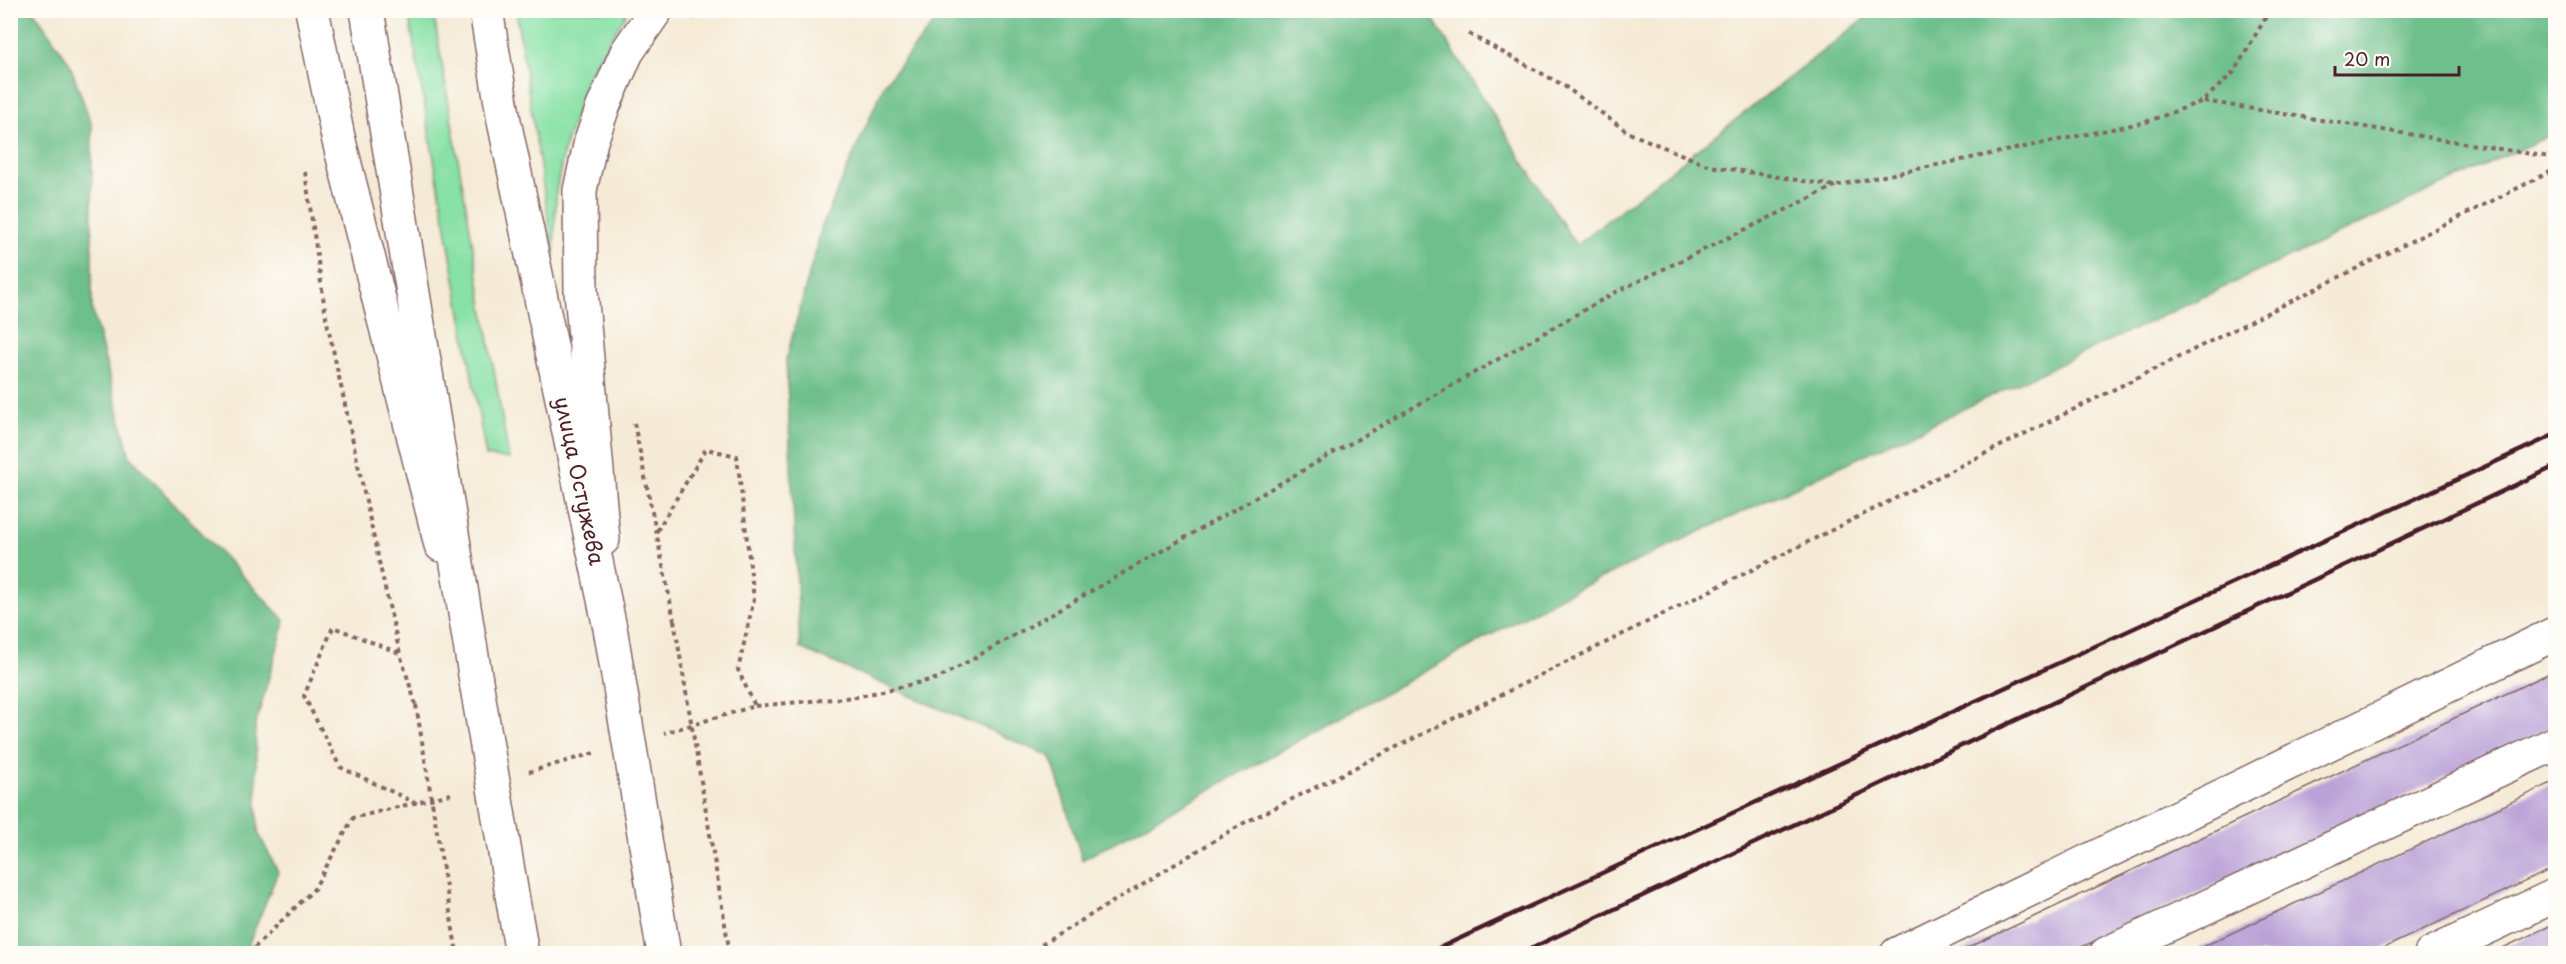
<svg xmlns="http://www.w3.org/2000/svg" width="2566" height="964" font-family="'Playpen Sans',sans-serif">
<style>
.green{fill:#88e1a6;stroke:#698068;stroke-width:1.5}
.forest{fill:#6ebf8b;stroke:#5c6f5b;stroke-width:1.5}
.building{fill:#baa1d7}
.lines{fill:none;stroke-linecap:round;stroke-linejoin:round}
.minor-casing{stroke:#866666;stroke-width:36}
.major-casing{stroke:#866666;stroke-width:36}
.path{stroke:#866666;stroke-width:4;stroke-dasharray:4.5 4.5;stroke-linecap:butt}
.minor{stroke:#fff;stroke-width:33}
.major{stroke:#fff;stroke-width:33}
.rail{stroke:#4a1f2b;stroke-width:4.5}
.major-bridge-casing{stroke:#866666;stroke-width:36;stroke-linecap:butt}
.path-bridge{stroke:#866666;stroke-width:4;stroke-dasharray:4.5 4.5;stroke-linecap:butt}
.major-bridge{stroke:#fff;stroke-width:33}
.labels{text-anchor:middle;stroke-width:4.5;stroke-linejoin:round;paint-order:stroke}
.street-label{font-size:21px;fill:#4a1f2b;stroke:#fdfcf7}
</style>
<rect width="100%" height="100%" fill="#fdfcf7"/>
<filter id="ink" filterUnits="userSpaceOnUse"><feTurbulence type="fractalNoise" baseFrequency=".0167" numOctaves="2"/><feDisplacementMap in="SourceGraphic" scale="12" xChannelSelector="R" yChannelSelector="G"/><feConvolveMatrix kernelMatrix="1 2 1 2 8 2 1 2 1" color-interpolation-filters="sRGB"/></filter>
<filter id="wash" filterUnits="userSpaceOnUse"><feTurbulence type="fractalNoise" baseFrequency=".008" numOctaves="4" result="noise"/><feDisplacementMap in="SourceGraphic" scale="24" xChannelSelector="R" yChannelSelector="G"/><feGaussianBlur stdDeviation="1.35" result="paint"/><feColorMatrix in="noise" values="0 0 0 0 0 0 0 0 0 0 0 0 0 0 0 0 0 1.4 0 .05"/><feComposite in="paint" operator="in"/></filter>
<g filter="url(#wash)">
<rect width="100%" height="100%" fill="#f5ead5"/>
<path class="green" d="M408 11H433L509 459 486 456Z
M516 11H628L587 76 564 150 556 192 554 257Z"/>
<path class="forest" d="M10 11H34L69 62 92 126V309L130 457 285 621 255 726 258 832 278 872 245 953H11Z
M944 11H1428L1576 245 1874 11H2555V133L1562 596 1082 860 1051 757 800 648 786 360 822 226 885 83Z"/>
<g id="blocks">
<path class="building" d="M2556 670V725L2067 954H1955Z
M2556 781V867L2371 954H2187Z
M2556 923V954H2490Z"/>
</g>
</g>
<g filter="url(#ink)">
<use href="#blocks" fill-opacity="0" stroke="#866666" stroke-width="1.5"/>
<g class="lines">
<g class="minor-casing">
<path id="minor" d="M312 10 338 137 441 545
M603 539 581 291 580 190 591 141 603 107 627 52 656 10
M1897 954 2556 633
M2106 954 2556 743
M2431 954 2556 895"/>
</g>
<g class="major-casing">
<path id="major" d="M367 10 477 687
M486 10 504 121 611 633"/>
</g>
<path class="path" d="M693 19 701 10
M1469 34 1563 85 1629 133 1710 166 1835 186 2146 122 2203 101 2234 72 2270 10
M2204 101 2556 158
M305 172 326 317 380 566 400 654 416 705
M634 423 674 620
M657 531 706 449 737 456 754 599 738 670 755 706 664 733
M399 653 333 627 304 696 340 767 418 804
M755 706 856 697 939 678 1614 293 1835 186
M529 772 594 753
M248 954 314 889 353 818 455 793
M1026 954 1242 824 2556 169"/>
<use href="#minor" class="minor"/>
<use href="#major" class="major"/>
<path class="rail" d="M1426 954 2556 434
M1519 954 2556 466"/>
<g class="major-bridge-casing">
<path id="major-bridge" d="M611 633 664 954
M477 687 522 954"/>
</g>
<path class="path-bridge" d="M674 620 730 954
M416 705 457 954"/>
<use href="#major-bridge" class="major-bridge"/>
</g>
</g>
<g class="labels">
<g class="street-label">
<text transform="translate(579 481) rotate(78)" y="7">улица Остужева</text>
</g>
</g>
<rect width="2566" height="964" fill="none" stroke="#fdfcf7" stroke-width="36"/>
<path d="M2335 66v9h124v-9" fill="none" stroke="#4a1f2b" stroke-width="3"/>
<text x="2344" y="66" font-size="18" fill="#4a1f2b" stroke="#fdfcf7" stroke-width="4.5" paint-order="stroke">20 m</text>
</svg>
